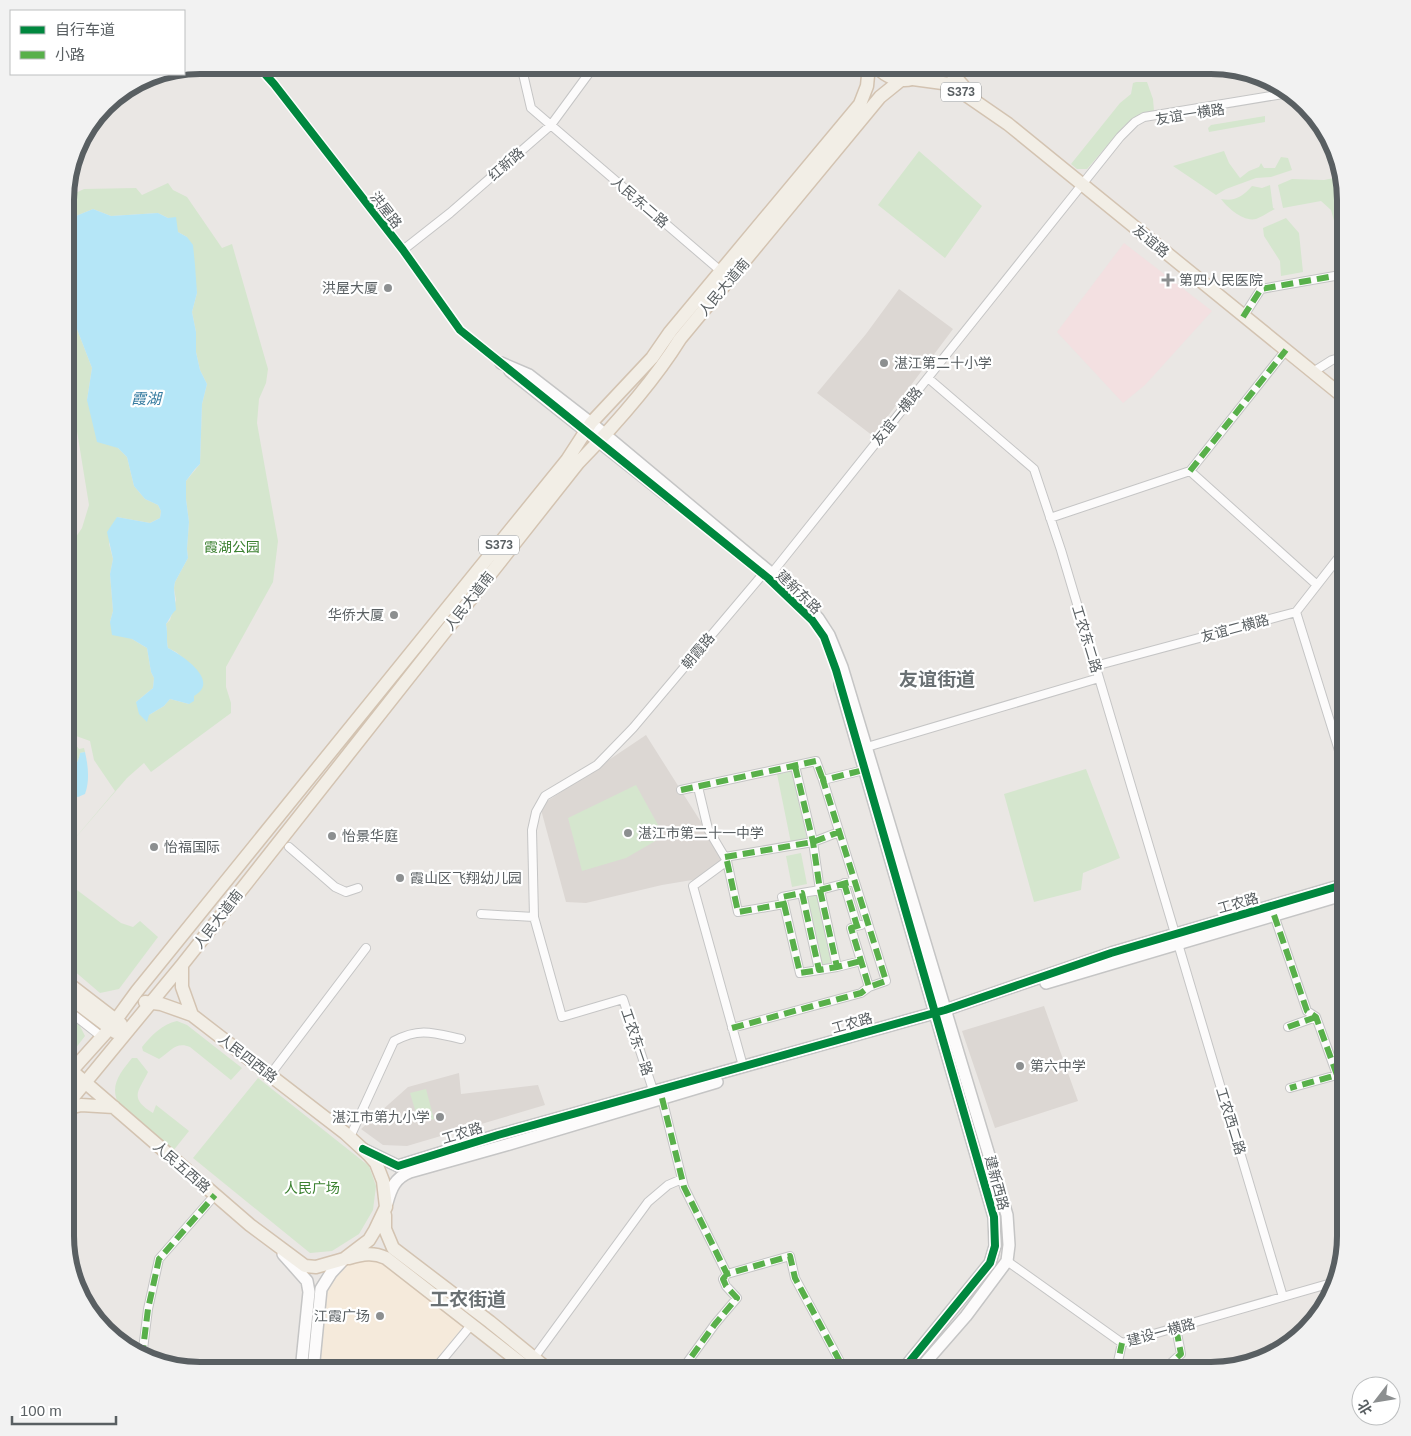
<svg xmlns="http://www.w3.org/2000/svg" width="1411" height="1436" font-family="Helvetica,'Noto Sans SC',sans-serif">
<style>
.commercial{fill:#f5eadb}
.education{fill:#dcd7d3}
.medical{fill:#f3e0e1}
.green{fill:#d5e6ce}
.water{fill:#b5e6f7}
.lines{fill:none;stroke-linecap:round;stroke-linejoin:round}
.street-casing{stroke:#c5c5c5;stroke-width:10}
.secondary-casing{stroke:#c5c5c5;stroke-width:14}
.primary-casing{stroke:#d3c3b1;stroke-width:15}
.street{stroke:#fcfbfb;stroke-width:8}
.secondary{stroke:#fcfbfb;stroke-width:11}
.primary{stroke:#f2eee6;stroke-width:12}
.quiet{stroke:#58b04a;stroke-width:6;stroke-dasharray:12 6;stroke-linecap:butt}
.cycleway-casing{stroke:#fff;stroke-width:11}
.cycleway{stroke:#00873e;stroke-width:8}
.poi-dot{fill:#8c8f90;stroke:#fff;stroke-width:2}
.labels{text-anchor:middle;stroke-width:4.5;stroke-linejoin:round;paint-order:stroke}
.shield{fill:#fff;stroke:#8b8f91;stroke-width:1}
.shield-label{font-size:12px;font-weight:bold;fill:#595f62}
.street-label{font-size:14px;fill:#595f62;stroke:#fff}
.poi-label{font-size:14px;fill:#595f62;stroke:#fff;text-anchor:start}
.park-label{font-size:14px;fill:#3c8131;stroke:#fff}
.water-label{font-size:15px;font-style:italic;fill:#367ba0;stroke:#fff}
.district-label{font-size:19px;font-weight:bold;fill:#6a7174;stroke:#fff}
.rim{fill:none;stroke:#595f62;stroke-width:6}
</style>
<rect width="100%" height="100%" fill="#eae7e4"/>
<path class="commercial" d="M369 1258 382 1261 467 1325 429 1371H319L327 1293 334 1275 346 1262Z"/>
<path class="education" d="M899 289 953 329 873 436 817 393 866 334Z
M646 735 725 860 698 879 662 885 586 903 566 902 540 806Z
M1044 1006 1078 1101 995 1128 962 1031Z
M459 1073 461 1094 538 1085 545 1105 407 1146 383 1145 361 1129 408 1087Z"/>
<path class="medical" d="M1124 243 1212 311 1145 385 1123 403 1057 332Z"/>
<path class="green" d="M1136 82H1147L1153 99 1154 111 1131 121 1124 126 1087 169H1077L1071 164 1120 103 1131 94 1133 83Z
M1265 116V122L1209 132 1208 128 1211 125Z
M919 151 982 206 945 258 878 205Z
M1224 151 1229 163 1240 178 1249 171 1259 167 1261 163 1264 168H1275L1281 157 1288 158 1292 170 1271 177 1256 178 1226 189 1216 195 1173 166Z
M1339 177C1352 196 1346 238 1346 260H1345L1331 210 1321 201 1283 208 1278 185 1292 179 1324 180Z
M168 183 173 190 187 197 222 248 232 244 268 369 266 383 259 399 257 423 278 541 273 582 226 667V687L231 703V713L151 772 144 763 127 778 65 850 115 791 94 760 90 741 65 732V553L82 528 89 505 76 425 65 384V298L92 368 87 400 118 448 127 457 134 486 145 499 158 505 161 511 160 518 150 523 117 517 109 544 113 559 110 574 113 611 110 622 132 639 147 648 151 672 154 678 153 688 136 702 149 715 164 706 170 699 189 704 193 666 176 652 168 648C166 640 168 633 166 624L170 620 176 600 174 588 175 582 188 558 187 549 189 522 186 499V481L200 464 202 404 207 384 200 370 196 352V332L192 312 197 293 187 237 178 232 168 218 158 213 111 216 93 209 71 218 65 232V198L84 189 136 188 142 195Z
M1270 185 1273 208 1275 209C1269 212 1262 217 1256 219 1243 222 1228 208 1221 199 1235 202 1243 196 1252 186L1262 188Z
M1286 218 1299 233 1303 272 1281 276 1280 261 1264 236 1263 228Z
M65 739 74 743 79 749 84 748 85 752 80 753C79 762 74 768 65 771Z
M1086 769 1120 858 1083 873 1081 890 1034 902 1004 794Z
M792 771 807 839 791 843 777 774Z
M636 785 664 836 626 858 582 871 568 818Z
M801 853 807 884 792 887 786 856Z
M65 881 121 923 133 927 140 921 158 937 119 989 100 993 65 963Z
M816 893 832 966 820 968 805 895Z
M65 1007 74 1014 85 1036 65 1062Z
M177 1021 187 1025 242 1068 231 1080 190 1047C176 1041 170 1052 159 1059L143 1051 142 1047C152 1035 162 1024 177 1021Z
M132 1058H137L148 1072C139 1091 128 1098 153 1113L156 1105 189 1131 173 1151 120 1106C108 1087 120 1073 132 1058Z
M258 1078 369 1166 376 1186 373 1210 359 1234 332 1251 310 1253 193 1158Z
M426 1089 434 1119 419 1123 410 1093Z"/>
<path class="water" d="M93 209 111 216 158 213 168 218 176 217 178 232 187 237 193 245 195 265 197 293 192 312 196 332V352L200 370 207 384 202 404 200 464 195 469 186 481V499L189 522 187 549 188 558 175 582 174 588 176 610C171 614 170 619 166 624 168 633 166 640 168 648 182 655 221 681 194 696V701L189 704 170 699 164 706 149 715 147 722 139 714 136 702 153 688 154 678 151 672 147 648 132 639 112 635 110 622 113 611 110 574 113 559 107 532 117 517 150 523 160 518 161 511 158 505 145 499 134 486 127 457 118 448 97 442 87 400 92 368 65 298V232L71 218Z
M85 752C88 765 90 780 85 794L78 797 65 793V771C74 768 79 762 80 753Z"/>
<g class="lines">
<g class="street-casing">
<path id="street" d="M257 65 274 84 403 250 460 330 501 363
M521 65 531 108 723 273
M403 250 450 213 551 125 595 65
M1243 317 1261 289 1346 274
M1313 372 1332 360 1346 356
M928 378 1034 469 1061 550 1283 1297
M1190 471 1286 350
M1050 518 1190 471 1317 585
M768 578 1120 137 1135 122 1144 117 1289 93
M1296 612 1346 773
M1095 666 1296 612 1346 548
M867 747 1099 678
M795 766 813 842 820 890 854 881
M698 787 708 829 727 861 693 886 743 1066
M681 790 816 761 823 780
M289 847 335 887 346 892 358 888
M725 857 813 842 839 832
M727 861 738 912 784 904 782 897 802 893 819 970 837 967
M844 883 857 926 861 925
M802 893 820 890 837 967 861 961
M784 904 800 973 819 970
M481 914 534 917
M1274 915 1307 1011 1316 1017 1337 1075 1290 1088
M857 926 851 928 869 987 886 981 823 780 864 770
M65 1008 102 1037
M1288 1027 1316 1017
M732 1028 861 993 869 987
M270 1075 366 948
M655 1096 623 999 562 1017 534 917 532 830 536 812 545 796 597 765 633 728 763 574
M662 1098 684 1187 727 1274 790 1256 795 1278 845 1371
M350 1137 394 1041C420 1027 434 1033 461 1039
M1007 1261 1122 1343 1335 1282
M142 1357 148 1309 159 1259 215 1195
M534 1358 648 1202 668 1185 682 1179
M433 1371 472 1324
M681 1371 715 1324 737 1298 726 1286 723 1279 727 1274
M1116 1371 1122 1343
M1168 1371 1171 1369V1363L1181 1354 1176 1328"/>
</g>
<g class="secondary-casing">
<path id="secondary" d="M501 363 529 375 591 423 790 589 818 618 829 635 842 667 1007 1215 1009 1245 1007 1261 966 1316 918 1371
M510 371 670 498
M840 685 994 1217 995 1246 990 1263 902 1371
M1046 983 1346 894
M365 1150 398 1166 498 1135 945 1010 1111 953 1346 884
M387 1203C391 1188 395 1178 410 1172L506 1145 717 1082
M283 1254 307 1281 309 1292 301 1371
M313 1371 321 1289 331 1273 344 1259"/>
</g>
<g class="primary-casing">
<path id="primary" d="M876 65C889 84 918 86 931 65
M945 65 964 87
M913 79 950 84 1008 124 1346 399
M182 965V987L192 1015
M65 981 121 1024
M65 994 115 1032
M72 1071 250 1225 305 1266 316 1267 344 1259 361 1246 369 1240 375 1230 386 1207 383 1181 376 1163 369 1155 345 1133 192 1015 161 1004 145 1002
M65 1078 110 1028 137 991 567 460 591 423 652 358 670 332 860 104 867 86 869 65
M65 1107 182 965 578 463C615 425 652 384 680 339L880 97 901 80
M65 1109 81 1105 114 1107
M385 1215V1229L393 1248 490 1322 550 1371
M349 1258C363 1254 373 1252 386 1258L531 1371"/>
</g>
<use href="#street" class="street"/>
<use href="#secondary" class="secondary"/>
<use href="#primary" class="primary"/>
<path class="quiet" d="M1243 317 1261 289 1346 274
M1190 471 1286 350
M795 766 813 842 820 890 854 881
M681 790 816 761 823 780
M725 857 813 842 839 832
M727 861 738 912 784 904 782 897 802 893 819 970 837 967
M844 883 857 926 863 924
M820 890 837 967 861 961
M784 904 800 973 819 970
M1274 915 1307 1011 1316 1017 1337 1075 1290 1088
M857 926 851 928 869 987 886 981 823 780 864 770
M1288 1027 1316 1017
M732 1028 861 993 869 987
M662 1098 684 1187 727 1274 790 1256 795 1278 845 1371
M142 1357 148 1309 159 1259 215 1195
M681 1371 715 1324 737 1298 726 1286 723 1279 727 1274
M1116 1371 1122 1343
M1168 1371 1171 1369V1363L1181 1354 1176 1328"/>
<g class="cycleway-casing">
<path id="cycleway" d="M257 65 274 84 403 250 460 330 768 578 812 620 824 637 836 670 994 1217 995 1246 990 1263 902 1371
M363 1149 398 1166 498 1135 945 1010 1111 953 1346 884"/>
</g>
<use href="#cycleway" class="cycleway"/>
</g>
<g class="poi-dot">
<path d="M1165.5 272.5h5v5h5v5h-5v5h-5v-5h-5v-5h5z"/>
<circle cx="388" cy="288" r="5"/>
<circle cx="884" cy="363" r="5"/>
<circle cx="394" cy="615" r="5"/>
<circle cx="628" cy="833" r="5"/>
<circle cx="332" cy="836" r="5"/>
<circle cx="154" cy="847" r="5"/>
<circle cx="400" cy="878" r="5"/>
<circle cx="1020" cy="1066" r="5"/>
<circle cx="440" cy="1117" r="5"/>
<circle cx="380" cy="1316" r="5"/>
</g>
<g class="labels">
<g class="shield">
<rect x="941" y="82.5" width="40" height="19" rx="4"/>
<rect x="479" y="535.5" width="40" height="19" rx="4"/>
</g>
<g class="shield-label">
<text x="961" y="96">S373</text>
<text x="499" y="549">S373</text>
</g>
<g class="street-label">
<text transform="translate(1190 114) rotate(-9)" y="5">友谊一横路</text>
<text transform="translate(506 164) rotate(-41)" y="5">红新路</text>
<text transform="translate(640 202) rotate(41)" y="5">人民东二路</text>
<text transform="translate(386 210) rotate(52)" y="5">洪屋路</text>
<text transform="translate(1151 241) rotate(40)" y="5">友谊路</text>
<text transform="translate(724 287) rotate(-50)" y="5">人民大道南</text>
<text transform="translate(897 416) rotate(-51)" y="5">友谊一横路</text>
<text transform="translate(799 592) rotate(44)" y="5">建新东路</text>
<text transform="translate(469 601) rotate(-52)" y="5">人民大道南</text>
<text transform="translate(1235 628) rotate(-15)" y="5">友谊二横路</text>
<text transform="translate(1087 639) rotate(73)" y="5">工农东二路</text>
<text transform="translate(698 651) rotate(-50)" y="5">朝霞路</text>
<text transform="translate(1238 903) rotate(-16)" y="5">工农路</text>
<text transform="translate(218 919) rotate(-52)" y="5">人民大道南</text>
<text transform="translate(852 1023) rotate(-16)" y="5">工农路</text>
<text transform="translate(637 1042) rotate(71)" y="5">工农东一路</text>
<text transform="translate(248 1058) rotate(38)" y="5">人民四西路</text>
<text transform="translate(1231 1121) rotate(73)" y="5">工农西二路</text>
<text transform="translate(462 1133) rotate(-17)" y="5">工农路</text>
<text transform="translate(182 1167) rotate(41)" y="5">人民五西路</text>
<text transform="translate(997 1183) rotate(75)" y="5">建新西路</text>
<text transform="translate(1161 1332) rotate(-15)" y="5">建设一横路</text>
</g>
<g class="poi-label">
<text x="1179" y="285">第四人民医院</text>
<text x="378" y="293" text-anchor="end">洪屋大厦</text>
<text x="894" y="368">湛江第二十小学</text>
<text x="384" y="620" text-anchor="end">华侨大厦</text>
<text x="638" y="838">湛江市第二十一中学</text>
<text x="342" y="841">怡景华庭</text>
<text x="164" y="852">怡福国际</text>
<text x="410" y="883">霞山区飞翔幼儿园</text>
<text x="1030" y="1071">第六中学</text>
<text x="430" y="1122" text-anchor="end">湛江市第九小学</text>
<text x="370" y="1321" text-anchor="end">江霞广场</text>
</g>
<g class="park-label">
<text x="232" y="552">霞湖公园</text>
<text x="312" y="1193">人民广场</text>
</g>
<g class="water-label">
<text x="146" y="404">霞湖</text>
</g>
<g class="district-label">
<text x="937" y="686">友谊街道</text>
<text x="468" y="1306">工农街道</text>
</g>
</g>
<path d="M0 0H1411V1436H0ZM200 74H1211A126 126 0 0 1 1337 200V1236A126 126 0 0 1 1211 1362H200A126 126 0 0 1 74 1236V200A126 126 0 0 1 200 74Z" fill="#f2f2f2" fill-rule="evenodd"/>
<path class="rim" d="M200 74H1211A126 126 0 0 1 1337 200V1236A126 126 0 0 1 1211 1362H200A126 126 0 0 1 74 1236V200A126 126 0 0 1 200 74Z"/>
<rect x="10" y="10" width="175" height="65" fill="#ffffff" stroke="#bdbfc0"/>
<rect x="20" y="26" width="25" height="8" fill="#00873e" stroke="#bdbfc0"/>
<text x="55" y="35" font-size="15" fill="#595f62">自行车道</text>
<rect x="20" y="51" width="25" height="8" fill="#58b04a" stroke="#bdbfc0"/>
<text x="55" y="60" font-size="15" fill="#595f62">小路</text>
<g transform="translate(1376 1401) rotate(239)"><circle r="24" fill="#ffffff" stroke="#bdbfc0"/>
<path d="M0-4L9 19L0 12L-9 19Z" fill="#8c8f90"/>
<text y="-8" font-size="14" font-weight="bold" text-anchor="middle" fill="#595f62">北</text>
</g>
<path d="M12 1416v8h104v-8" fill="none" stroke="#595f62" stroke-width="2.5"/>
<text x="20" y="1416" font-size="15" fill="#595f62" stroke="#ffffff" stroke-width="4" paint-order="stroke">100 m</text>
</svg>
